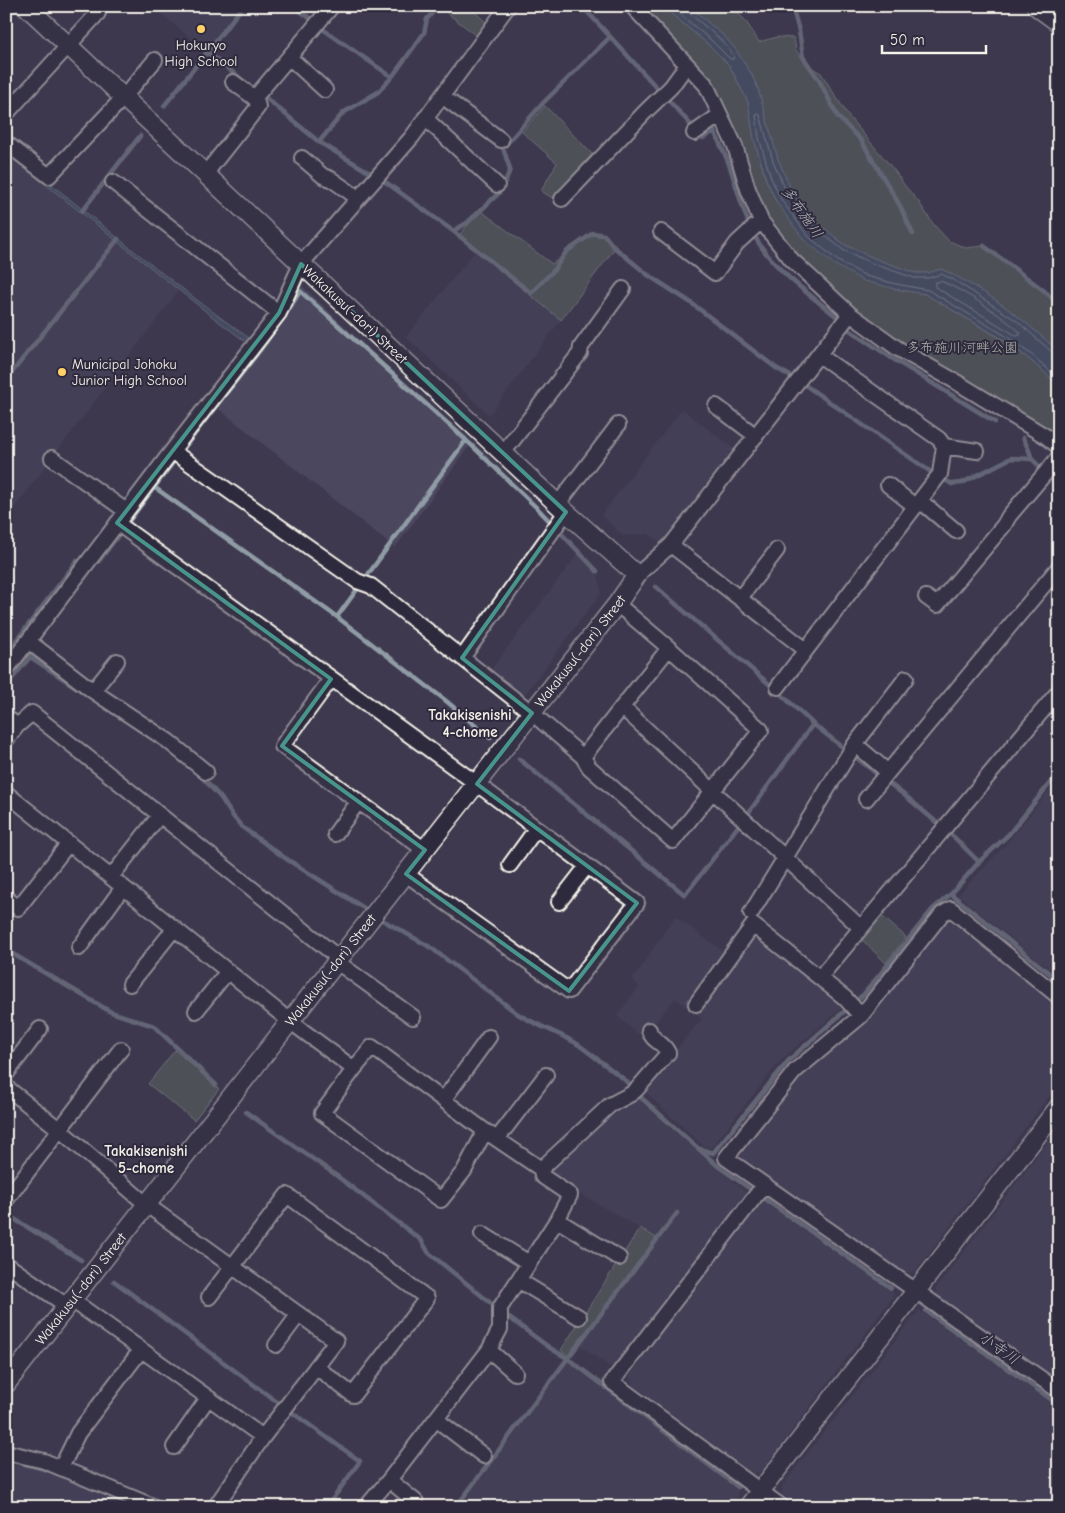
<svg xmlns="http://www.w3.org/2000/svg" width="1065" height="1513" font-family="'Comic Neue','Klee One',sans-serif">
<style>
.built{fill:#4b465e}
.green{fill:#5e6d64;stroke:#a9afa6}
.water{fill:#4e6379;stroke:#909ca5}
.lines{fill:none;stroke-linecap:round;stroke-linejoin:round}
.shore{stroke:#b2b8bc;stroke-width:1}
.stream{stroke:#909ca5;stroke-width:4.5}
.minor-casing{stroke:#f4f1e8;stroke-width:18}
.tertiary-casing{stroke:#f4f1e8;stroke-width:21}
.minor{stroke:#2f2a3d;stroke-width:14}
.tertiary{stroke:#2f2a3d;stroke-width:18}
.marked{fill:none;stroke:#48958c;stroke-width:4;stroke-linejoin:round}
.poi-dot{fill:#ffd166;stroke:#2f2a3d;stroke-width:2}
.labels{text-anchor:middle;stroke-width:4;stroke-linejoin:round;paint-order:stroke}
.poi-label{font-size:14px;fill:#f4f1e8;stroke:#2f2a3d}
.street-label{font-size:14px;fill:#f4f1e8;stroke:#2f2a3d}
.park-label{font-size:14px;fill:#b0b6ad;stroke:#2f2a3d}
.water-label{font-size:15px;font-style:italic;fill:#b2b8bc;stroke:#2f2a3d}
.neighbourhood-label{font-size:15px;font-weight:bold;fill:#f4f1e8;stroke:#2f2a3d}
</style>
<rect width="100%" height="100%" fill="#3e394f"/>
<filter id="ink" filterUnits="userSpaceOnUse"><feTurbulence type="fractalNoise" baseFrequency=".02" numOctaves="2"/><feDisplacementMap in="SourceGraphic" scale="10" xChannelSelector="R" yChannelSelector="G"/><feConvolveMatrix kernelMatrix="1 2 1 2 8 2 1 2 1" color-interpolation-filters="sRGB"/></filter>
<g filter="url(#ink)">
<path class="built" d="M152 6H239L206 51Z
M6 153 179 290 6 519Z
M476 250 561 320 489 415 406 337Z
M302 286 470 445 395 548 215 406 283 316Z
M682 409 737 451 664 544 648 534 623 536 601 515Z
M579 552 598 570 601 593 523 697 490 671Z
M1059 778V977L958 895 1009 841Z
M675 916 727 954 754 917 855 997 782 1059 711 1148 704 1147 642 1089 702 1019 675 998 653 1026 638 1034 617 1016 639 987 633 979Z
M955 922 1059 1006V1084L915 1272 904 1273 741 1159 740 1147 796 1078 866 1019 944 923Z
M637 1096 709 1162 750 1195 619 1366 610 1367 577 1343 656 1238 547 1174V1167L610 1110Z
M1059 1127V1383L936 1296V1288Z
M762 1200 895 1294 761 1472 752 1474 632 1385 629 1373Z
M919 1310 1059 1408V1507H795L781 1496 782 1486Z
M567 1361 738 1489 737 1500 732 1507H459Z
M6 1456 40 1465 142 1507H6Z"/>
<path class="green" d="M442 6H468L488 24 479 37 440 8Z
M639 6H662L709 45 729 65 748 102 754 139 766 180 777 203 895 289 925 294 1003 340 1029 359 1059 385V441L900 342 851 309 794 256 765 218 723 106Z
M689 6H731L745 20 759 42 777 37 794 38 796 50 807 65 821 73 849 117 894 170 905 186 918 201 934 225 949 241 966 248 984 246 1042 289 1059 304V352C1024 319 985 289 941 269L928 273H915L876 259 845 245 809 216 791 190 778 159 758 89 752 75 736 50 725 37Z
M545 106 592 154 554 199 541 191 557 163 522 132Z
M481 211 552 264 591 235 605 237 615 248 561 320 458 236Z
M878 913 906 937 886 963 859 937Z
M175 1050 219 1089 194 1120 148 1084Z
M640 1228 656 1238 568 1356 561 1350Z"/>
<path class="water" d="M662 6H689L725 37 736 50 752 75 758 89 778 159 791 190 809 216 845 245 876 259 915 273H928L941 269C985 289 1024 319 1059 352V385L1029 359 1004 340 925 294 895 289 864 281 835 265 804 240 777 203 766 179 754 139 748 102 729 65 709 45Z
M6 148C88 213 168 281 253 341L250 345 214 318 6 153Z"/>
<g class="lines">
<path class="shore" d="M670 6 712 41 730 59H733L734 56C723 39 704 26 688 12L686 6
M941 281C965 291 1001 315 1020 332V335L1017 336 935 287V283Z
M1059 355 1053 353 1017 321 954 280 941 274 929 278H914L874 264 843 250 806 220 787 193 773 161 760 115 758 114 756 115 759 138 771 178 782 201 808 236 838 261 866 276 896 284 928 290 1006 336 1032 355 1059 379"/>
<path class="stream" d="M293 6 311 19
M582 6 703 138 714 131C720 144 727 157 731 170 739 194 745 220 758 242 777 272 809 294 836 316
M792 6 799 31 803 57 819 80 838 117 861 140 899 204 913 234
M324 30 392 77
M207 52 243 6
M267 99 319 142 387 183 453 231 531 293 554 270 566 252 593 233 604 235 614 247 648 275 690 302 776 368 792 377
M164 106 207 52 254 89
M319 142 343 113 378 92 392 77 424 33 427 19 438 6
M506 181 510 169 503 148 544 102 610 37
M82 211 140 136
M453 231 467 223 499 193
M984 246 1042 289 1059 304
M848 329 890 357 995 422
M6 380 118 239
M805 385 928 470 952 484 962 483 1011 458 1032 459
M1023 438 1028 448 1032 459 1059 486
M154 487 337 617 445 700 490 738
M95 562 99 561C138 509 177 457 217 405 246 368 276 332 300 291L466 440 539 510 597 571
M656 587 783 696 813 724 908 798 956 839 979 862
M337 617 466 440
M12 645 19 637 77 561
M23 652 85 693
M6 686 30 657
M519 759 685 895 749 812 813 724
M199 774 221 798 232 815 242 827 285 858 370 912
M951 894 1059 981
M377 917 430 947 518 1014C537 1026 560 1033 579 1045L625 1080 637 1094 719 1167 891 1288
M6 950 111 1012 154 1026 216 1085
M246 1112 333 1173 421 1240 429 1253 498 1309
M700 1149 713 1153 789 1060 864 994 933 909 951 894 979 862 1009 834 1059 772
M6 1214 81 1260
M114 1281 273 1399 360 1461 327 1507
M926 1311 1059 1405
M504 1314 550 1348 567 1358 738 1487
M6 1459 52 1471
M456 1507 677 1213"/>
<g class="minor-casing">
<path id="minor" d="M632 6 706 85 735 146 748 189 761 221 792 260 850 314 897 348 953 380 1047 437 1059 447
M289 57 325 90
M233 82 256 99
M442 96 501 140
M6 114 98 13
M425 118 497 185
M694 133 720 115
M6 143 49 176 124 97 155 60
M302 158 323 176 331 179 358 198
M206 173 258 107 256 99 257 95 332 6
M113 182 279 313
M562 199 646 111 671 87 687 65
M661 232 715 273 737 243 761 221
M716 406 756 436
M944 446 977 451
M172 451 357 581 371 586 532 713 583 757 622 707 861 928 1059 691
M503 453 580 353 581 347 623 289
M52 458 126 511
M888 485 911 503 925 505 956 531
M558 504 618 425
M117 523 477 784 637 903 569 991 406 874
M671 545 806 650 940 474 944 446 939 439 819 355
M637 575 671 545 850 314
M926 597 937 605 1004 525 1009 516 1059 457
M740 598 777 550
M617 604 669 648 622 707
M28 641 93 691 168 741 206 772
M462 658 566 512
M6 670 172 451 279 313 301 264 412 137 508 6
M331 679 282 746 425 850
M778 687 806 650
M93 691 117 661
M6 717 17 726 6 740
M17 726 32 713 340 959
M855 744 906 678
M583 757 589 767 673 841 761 730 669 648
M6 793 291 1022 354 1069 372 1047 485 1131 541 1169 542 1176 570 1195 557 1220 500 1308V1329L489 1350 389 1480 366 1507
M866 799 888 772
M335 834 358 802
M510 865 536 829
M111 877 160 815
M6 898 18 908 69 843
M559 902 587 866
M751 913 855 744 888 772 1059 567
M79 948 123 887
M337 962 413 1017
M825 971 861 928
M130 984 174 929
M1059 997 951 909 942 914 861 1016 795 1071 726 1158 1059 1391
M696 1004 753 925 845 998 861 1016
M196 1011 228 971
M354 1069 322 1113 441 1200 464 1171 485 1131
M6 1074 40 1029
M6 1087 60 1130 147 1205 336 1341 263 1437 215 1507
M444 1099 489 1037
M497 1139 546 1075
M541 1169 610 1105 631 1094 637 1089 668 1053C664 1042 652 1042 649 1030
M764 1185 612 1382 782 1507
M6 1200 121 1049
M557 1220 619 1258
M482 1234 529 1263
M6 1264 67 1306
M518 1280 579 1317
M209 1297 287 1195 427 1298 353 1395 316 1367
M72 1300 263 1437
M276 1345 299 1314
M489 1350 515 1373
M437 1420 484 1456
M174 1447 208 1398
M6 1452 44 1461 155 1507
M61 1468 78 1433 141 1350
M389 1480 416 1502"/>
</g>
<g class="tertiary-casing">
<g id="tertiary">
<path d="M1036 6 1059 23"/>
<path id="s1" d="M6 1384 617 604 637 575 566 512 26 6"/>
<path d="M748 1507 1059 1107"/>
</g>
</g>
<use href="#minor" class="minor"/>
<use href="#tertiary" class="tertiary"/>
</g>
</g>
<path d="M0 0H1065V1513H0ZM301 264 566 512 462 658 532 713 477 784 637 903 569 991 406 874 425 850 282 746 331 679 117 523 279 313Z" fill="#3e394f" fill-opacity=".55" fill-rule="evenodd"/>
<path class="marked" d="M301 264 566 512 462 658 532 713 477 784 637 903 569 991 406 874 425 850 282 746 331 679 117 523 279 313Z"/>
<g class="poi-dot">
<circle cx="201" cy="29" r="5"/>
<circle cx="62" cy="372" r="5"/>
</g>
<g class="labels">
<g class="poi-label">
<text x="201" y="50">Hokuryo<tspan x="201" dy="16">High School</tspan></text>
<text x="72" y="369" text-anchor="start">Municipal Johoku<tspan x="72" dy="16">Junior High School</tspan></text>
</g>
<g class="street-label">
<text transform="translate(355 314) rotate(43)" y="5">Wakakusu(-dori) Street</text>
<text dy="5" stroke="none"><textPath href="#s1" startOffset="931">Wakakusu(-dori) Street</textPath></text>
<text dy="5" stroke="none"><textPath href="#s1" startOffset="526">Wakakusu(-dori) Street</textPath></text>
<text dy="5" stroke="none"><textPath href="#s1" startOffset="121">Wakakusu(-dori) Street</textPath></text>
</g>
<g class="park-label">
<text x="962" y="352">多布施川河畔公園</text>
</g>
<g class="water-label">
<text transform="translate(802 212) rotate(55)" y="5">多布施川</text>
<text transform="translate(999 1348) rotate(35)" y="5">小寺川</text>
</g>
<g class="neighbourhood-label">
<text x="470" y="720">Takakisenishi<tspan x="470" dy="17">4-chome</tspan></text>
<text x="146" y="1156">Takakisenishi<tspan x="146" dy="17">5-chome</tspan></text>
</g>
</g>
<rect width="1065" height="1513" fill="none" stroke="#2f2a3d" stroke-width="25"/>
<rect x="12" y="12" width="1040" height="1488" fill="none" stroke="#f4f1e8" stroke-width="2" filter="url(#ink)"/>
<path d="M882 45v8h104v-8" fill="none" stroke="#f4f1e8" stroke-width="2.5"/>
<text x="890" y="45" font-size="15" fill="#f4f1e8" stroke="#2f2a3d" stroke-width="4" paint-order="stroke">50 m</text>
</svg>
